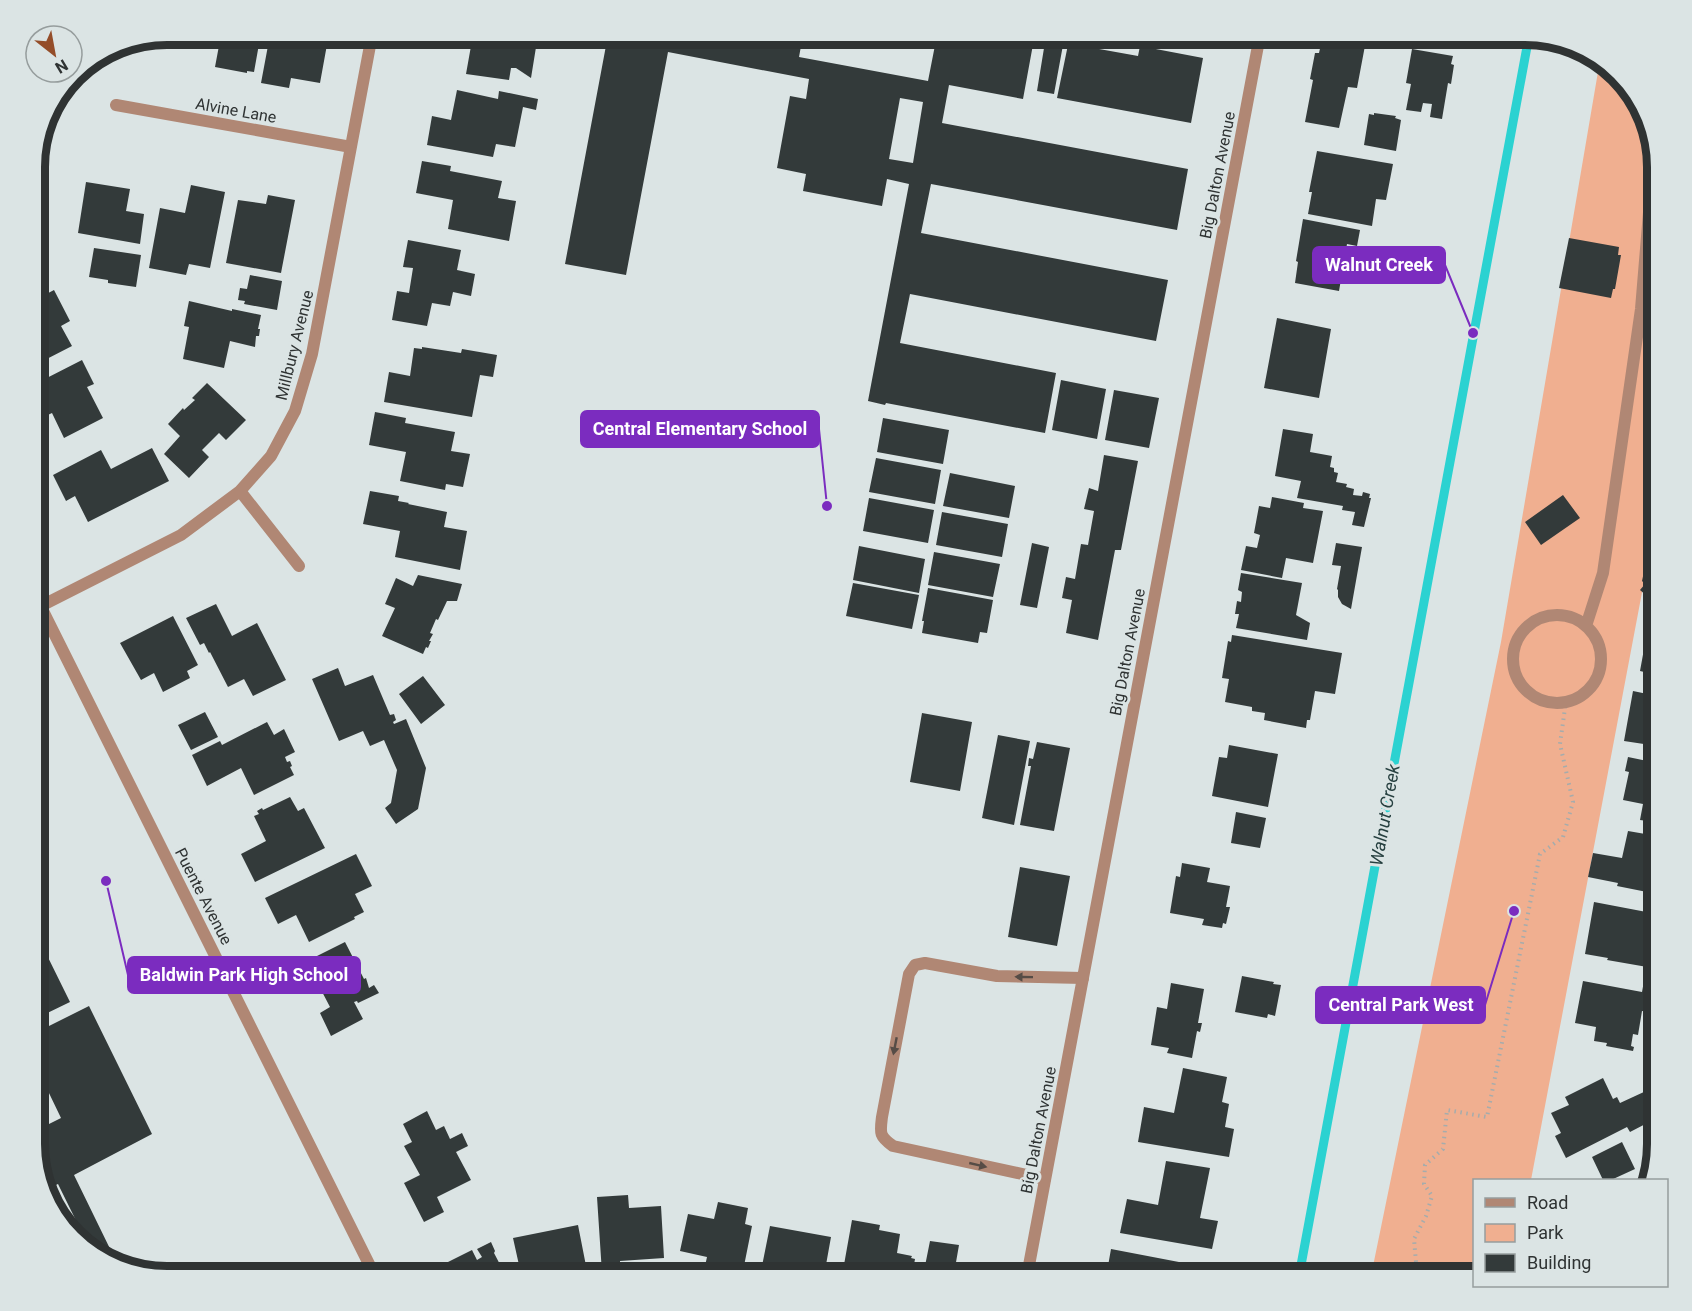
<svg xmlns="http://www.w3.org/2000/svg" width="1692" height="1311" font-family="Roboto,sans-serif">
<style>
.green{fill:#f0af90}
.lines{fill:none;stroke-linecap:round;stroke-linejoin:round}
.stream{stroke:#2bd2d1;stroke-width:9}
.building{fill:#333a3a;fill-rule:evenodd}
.path{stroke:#a5acac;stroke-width:4;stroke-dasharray:1.5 4.5;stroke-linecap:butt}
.service{stroke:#b08774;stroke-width:12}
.minor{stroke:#b08774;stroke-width:12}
.tertiary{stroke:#b08774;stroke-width:12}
.oneway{fill:#564c46}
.labels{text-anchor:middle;stroke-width:6;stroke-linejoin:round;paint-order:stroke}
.street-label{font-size:16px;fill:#2f3333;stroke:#dbe4e4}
.water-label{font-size:18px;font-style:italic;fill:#274040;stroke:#dbe4e4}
.rim{fill:none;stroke:#2f3333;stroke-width:8}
.leader{fill:none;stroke:#7b2cbf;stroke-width:2}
.callout-dot{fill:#7b2cbf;stroke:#dbe4e4;stroke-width:2}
.callout{fill:#7b2cbf;stroke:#7b2cbf;stroke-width:2}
.callout-label{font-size:18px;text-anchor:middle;font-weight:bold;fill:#fff}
</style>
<rect width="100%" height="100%" fill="#dbe4e4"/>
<path class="green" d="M1600 60 1606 62 1644 109 1657 167V513L1531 1180H1474V1276H1371L1501 642Z"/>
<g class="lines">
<path class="stream" d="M1299 1276 1529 36"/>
</g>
<path class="building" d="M221 35H261V40L249 38V42L259 44 254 72 247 71V73L215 67Z
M270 35H289L306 38 307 36 314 37V35H327L326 39H328L320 83 291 78 289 88 261 83Z
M446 35H523L521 45 537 41 531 78 516 68H511L509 80 466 74 471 46 445 42Z
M608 35H670L669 36 697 41 698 35H803L799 57 928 81 937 35H1012L1034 39 1023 99 949 85 942 123 1188 169 1177 230 931 184 921 233 1168 280 1156 341 910 294 900 343 1056 373 1045 433 886 403 885 405 868 401 909 184 887 179 882 206 803 191 806 174 777 168 790 96 806 99 809 79 668 52 626 275 565 264ZM900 98 923 102 913 163 889 159Z
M1070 35H1091L1088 47 1138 56 1140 46 1203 58 1191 123 1057 98Z
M1323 35H1367L1357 88 1348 87 1339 128 1305 122 1313 80 1310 79 1315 53H1319Z
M1045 42 1063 45 1054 94 1037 91Z
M1412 49 1453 56 1451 64 1454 65 1451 84 1448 83 1442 119 1430 117 1432 104 1423 103 1421 112 1406 110 1411 84 1406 83Z
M457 90 498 99 499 91 538 99 536 110 523 107 515 147 496 144 493 157 427 145 432 116 451 120Z
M1374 113 1396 116 1395 118 1401 120 1396 151 1364 145 1369 114 1374 115Z
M1317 151 1393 164 1386 200 1376 199 1372 226 1308 214 1312 192H1309Z
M422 161 451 166 450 171 502 181 498 198 516 201 509 241 448 229 453 200 416 193Z
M86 182 130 189 126 211 144 214 140 244 78 233Z
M191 185 225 192 210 268 189 264 186 275 149 268 160 208 185 213Z
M268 195 295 200 281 273 226 263 238 200 266 204Z
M1303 219 1360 230 1357 246 1347 244 1339 291 1295 283 1298 262 1296 261Z
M1569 238 1619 247 1618 255H1621L1615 289H1613L1611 298 1559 288Z
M408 240 461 250 457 270 475 274 471 296 453 292 450 306 432 303 427 326 392 320 397 291 409 293 413 268 403 267Z
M94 248 141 255 136 287 108 283V280L89 277Z
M35 259 43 276 35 280Z
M250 275 282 281 277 310 244 304 245 301 238 300 240 288 247 289Z
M54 290 70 321 61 326 72 346 35 365V300Z
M189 301 232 311V309L261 315 258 329H260L259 336H256L255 347 230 341 224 368 183 359 189 327 184 326Z
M1277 318 1331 329 1319 398 1264 388Z
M422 347 461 353 462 349 497 355 493 377 480 375 472 417 384 402 389 372 410 376 414 348 422 349Z
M82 360 94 384 87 387 103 418 64 438 52 413 35 421V384Z
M1061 380 1106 389 1097 439 1052 430Z
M207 383 246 420 226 440 219 433 202 450 209 457 189 478 164 454 180 436 168 424 183 408 184 410 195 400 192 398Z
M1114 390 1159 398 1149 448 1105 440Z
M375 412 406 418 405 423 455 432 451 451 470 454 463 487 446 484 445 490 400 481 406 452 369 445Z
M883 418 949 430 943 464 877 452Z
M1283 429 1313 434 1310 452 1332 456 1330 467 1334 468V472L1338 473 1336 482 1347 484 1346 487 1354 489 1353 495 1362 496 1363 492 1370 494 1369 498H1371L1364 527 1352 525 1355 512 1342 510 1343 506 1297 498 1301 481 1275 476Z
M152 448 169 481 88 522 75 496 66 501 53 475 101 450 111 469Z
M1104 455 1138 461 1121 550H1115L1098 640 1066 633 1072 600 1062 598 1066 577 1075 579 1081 544 1088 545 1094 511 1084 509 1089 488 1098 491Z
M876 458 941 470 935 504 869 492Z
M950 473 1015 486 1009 518 943 506Z
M370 491 399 496 398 501 409 503 408 504 447 512 444 527 467 531 460 570 395 557 400 531 363 524Z
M1563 495 1580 518 1541 545 1525 522Z
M1272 497 1304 503 1303 508 1323 511 1313 563 1286 558 1282 578 1241 570 1246 546 1257 548 1260 535 1254 533 1259 506 1270 508Z
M869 498 934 510 928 543 863 531Z
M942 512 1008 524 1002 557 936 545Z
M1032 543 1049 547 1037 608 1020 605Z
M1336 543 1362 547 1351 609 1342 604 1338 597V590L1337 589 1341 566 1332 565Z
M859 546 925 559 919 593 853 580Z
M934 552 1000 564 993 597 928 585Z
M1647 558 1657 567V605L1640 590 1645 584 1642 581Z
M1241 573 1302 583 1296 615 1310 623 1307 640 1236 628 1239 614H1235L1237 601 1241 602 1242 592 1238 590Z
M418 575 462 584 457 601H447L438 620 436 619 430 633 433 634 429 641H431L428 648 426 647 423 654 382 636 395 608 385 604 396 578 413 586Z
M853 583 919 595 912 629 846 616Z
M928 588 993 600 987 633 980 632 978 643 922 633 924 621H922Z
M216 604 232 636 257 623 286 680 253 696 244 679 228 687 210 652 209 653 204 643 200 645 186 618Z
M173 616 198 665 187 671 190 678 163 692 154 673 141 680 120 643Z
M1232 635 1342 653 1335 694 1315 691 1310 720H1307L1306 728 1264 720 1265 713 1252 711V707L1225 702 1229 679 1222 678 1228 641 1231 642Z
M1646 638 1657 640V675L1640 671Z
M338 668 345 686 373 675 390 715 394 714 396 720 393 722 394 724 406 719 426 768 418 809 396 824 385 808 391 803 397 770 384 740 370 746 363 731 339 741 312 679Z
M423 676 445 705 421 724 399 694Z
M1633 691 1657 696V746L1624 741Z
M205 712 218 737 191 750 178 725Z
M922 713 972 722 960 791 910 782Z
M267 722 274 735 284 729 295 752 285 757 287 762 290 761 292 766 290 767 294 775 254 795 241 768 207 786 192 755 220 741 222 745Z
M998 735 1030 741 1014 825 982 818Z
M1037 742 1070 748 1054 831 1020 825 1031 766H1028L1029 758 1033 759Z
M1229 745 1278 754 1268 807 1212 796 1219 757 1227 758Z
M1628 757 1657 763V825H1654L1655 822 1640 820 1643 804 1623 800 1629 772 1625 771Z
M290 797 298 811 304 808 325 848 255 882 241 854 266 841 254 816 259 814 257 811 262 808 263 810Z
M1236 812 1266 818 1260 848 1231 843Z
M1628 831 1657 836V894L1617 886 1618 883 1588 877 1593 853 1622 858Z
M356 854 372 886 355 894 364 912 354 917 355 919 309 942 296 915 278 924 265 898Z
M1182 863 1210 868 1207 882 1230 886 1226 907H1230L1226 924 1223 923 1222 928 1202 925 1204 919 1170 913 1176 876 1180 877Z
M1020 867 1070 876 1057 946 1008 937Z
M1594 902 1657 914V946L1653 968 1607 960 1608 958 1585 954Z
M35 931 70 1002 35 1019Z
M345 942 364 979 366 978 369 988 374 985 379 993 358 1003 357 1001 354 1002 363 1019 331 1036 320 1013 330 1007 318 984 310 988 297 963 310 957 311 959Z
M1242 976 1274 982 1273 984 1281 985 1275 1016 1268 1014 1267 1018 1235 1012Z
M1583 981 1642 992 1644 981 1657 983V1013L1642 1011 1638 1035 1633 1034 1631 1046 1634 1047 1633 1051 1606 1046 1607 1043 1594 1041 1596 1027 1575 1023Z
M1171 983 1204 989 1198 1023H1202L1200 1032 1197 1031 1192 1058 1167 1053 1169 1048 1151 1045 1157 1007 1167 1009Z
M89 1006 152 1134 74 1175 115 1259 91 1251 58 1184 45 1190 35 1152V1131L61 1118 35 1064V1029L37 1032Z
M1183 1068 1227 1077 1222 1102 1229 1104 1225 1127 1234 1129 1229 1157 1138 1142 1144 1107 1174 1113Z
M1603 1078 1613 1099 1617 1097 1620 1103 1646 1091 1657 1115V1118L1630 1132 1627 1127 1566 1158 1555 1136 1561 1133 1551 1113 1569 1105 1565 1097Z
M427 1111 436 1130 444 1126 450 1139 462 1133 468 1146 456 1152 471 1180 437 1197 444 1212 424 1222 404 1183 420 1175 404 1146 412 1142 403 1124Z
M1622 1142 1635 1169 1611 1180H1603L1592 1157Z
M1166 1161 1210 1168 1200 1218 1218 1221 1212 1249 1120 1233 1127 1199 1158 1205Z
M628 1195 629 1208 661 1206 664 1258 620 1261V1271L602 1273 597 1197Z
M718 1202 748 1208 745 1224 752 1226 742 1276H712L703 1275 707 1257 680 1251 688 1214 714 1219Z
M852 1220 880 1225 879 1230 900 1234 897 1253 912 1256 911 1258 915 1259 912 1276H842Z
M578 1225 588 1276H550L548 1269 521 1274 513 1238Z
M770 1226 831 1237 824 1276H760Z
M930 1241 959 1245 955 1268 988 1273V1276H923Z
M491 1242 495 1251 494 1253 506 1276H438L434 1269 472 1250 477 1260 482 1257 477 1249Z
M1111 1249 1205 1267 1203 1276H1114L1116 1268 1108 1266Z"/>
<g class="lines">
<path class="path" d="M1427 1276 1416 1262 1414 1239 1426 1216 1432 1196 1424 1184 1425 1165 1443 1149 1447 1110 1487 1117 1540 854 1563 837 1573 802 1560 744 1566 701"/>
<path class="service" d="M1513 659a44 44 0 1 1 88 0a44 44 0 1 1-88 0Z
M1586 626 1603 573 1641 309 1654 152
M1045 1179 893 1146C879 1136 880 1133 882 1117L909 974 915 965 925 963 997 976 1083 978"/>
<path class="minor" d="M116 105 351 147
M240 491 299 566
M35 609 181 535 240 491 271 456 295 411 312 354 372 35
M1027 1276 1260 35"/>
<path class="tertiary" d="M35 595 375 1276"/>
</g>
<defs><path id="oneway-solid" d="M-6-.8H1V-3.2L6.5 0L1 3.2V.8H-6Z" transform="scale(1.5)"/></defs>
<g class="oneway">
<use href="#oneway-solid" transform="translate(1024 977) rotate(-179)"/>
<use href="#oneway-solid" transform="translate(895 1046) rotate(101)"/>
<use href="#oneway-solid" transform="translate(978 1165) rotate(13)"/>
</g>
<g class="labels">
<g class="street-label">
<text transform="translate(236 110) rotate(10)" y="6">Alvine Lane</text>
<text transform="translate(1217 175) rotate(-79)" y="6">Big Dalton Avenue</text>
<text transform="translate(294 345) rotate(-76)" y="6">Millbury Avenue</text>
<text transform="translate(1127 652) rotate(-79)" y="6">Big Dalton Avenue</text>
<text transform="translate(204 896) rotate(63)" y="6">Puente Avenue</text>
<text transform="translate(1038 1130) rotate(-79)" y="6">Big Dalton Avenue</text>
</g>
<g class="water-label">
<text transform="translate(1385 815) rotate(-80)" y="6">Walnut Creek</text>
</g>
</g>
<path d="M0 0H1692V1311H0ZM167 45H1525A122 122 0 0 1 1647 167V1144A122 122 0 0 1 1525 1266H167A122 122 0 0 1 45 1144V167A122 122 0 0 1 167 45Z" fill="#dbe4e4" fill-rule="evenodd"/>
<path class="rim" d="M167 45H1525A122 122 0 0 1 1647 167V1144A122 122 0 0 1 1525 1266H167A122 122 0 0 1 45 1144V167A122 122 0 0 1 167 45Z"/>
<path class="leader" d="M1473 333L1445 265M827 506L819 429M106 881L128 975M1514 911L1485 1005"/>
<g class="callout-dot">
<circle cx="1473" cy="333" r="6"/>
<circle cx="827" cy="506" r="6"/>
<circle cx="106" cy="881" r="6"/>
<circle cx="1514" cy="911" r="6"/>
</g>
<g class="callout">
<rect x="1313" y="247" width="132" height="36" rx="6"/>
<rect x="581" y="411" width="238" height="36" rx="6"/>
<rect x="128" y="957" width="232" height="36" rx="6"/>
<rect x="1316" y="987" width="169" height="36" rx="6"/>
</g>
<g class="callout-label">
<text x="1379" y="271">Walnut Creek</text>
<text x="700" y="435">Central Elementary School</text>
<text x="244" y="981">Baldwin Park High School</text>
<text x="1401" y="1011">Central Park West</text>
</g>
<rect x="1473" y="1179" width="195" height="108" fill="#dbe4e4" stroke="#969d9d" stroke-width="1.5"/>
<rect x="1485" y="1198" width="30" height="9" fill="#b08774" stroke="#969d9d" stroke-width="1.5"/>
<text x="1527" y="1209" font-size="18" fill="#2f3333">Road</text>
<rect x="1485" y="1224" width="30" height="18" fill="#f0af90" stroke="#969d9d" stroke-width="1.5"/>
<text x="1527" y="1239" font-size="18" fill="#2f3333">Park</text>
<rect x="1485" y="1254" width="30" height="18" fill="#333a3a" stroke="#969d9d" stroke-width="1.5"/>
<text x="1527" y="1269" font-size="18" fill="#2f3333">Building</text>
<g transform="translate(54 54) rotate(149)"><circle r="28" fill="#dbe4e4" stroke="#969d9d" stroke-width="1.5"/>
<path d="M0-4.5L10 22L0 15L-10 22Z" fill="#944d29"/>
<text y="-9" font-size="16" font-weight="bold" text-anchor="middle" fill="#2f3333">N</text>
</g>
</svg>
